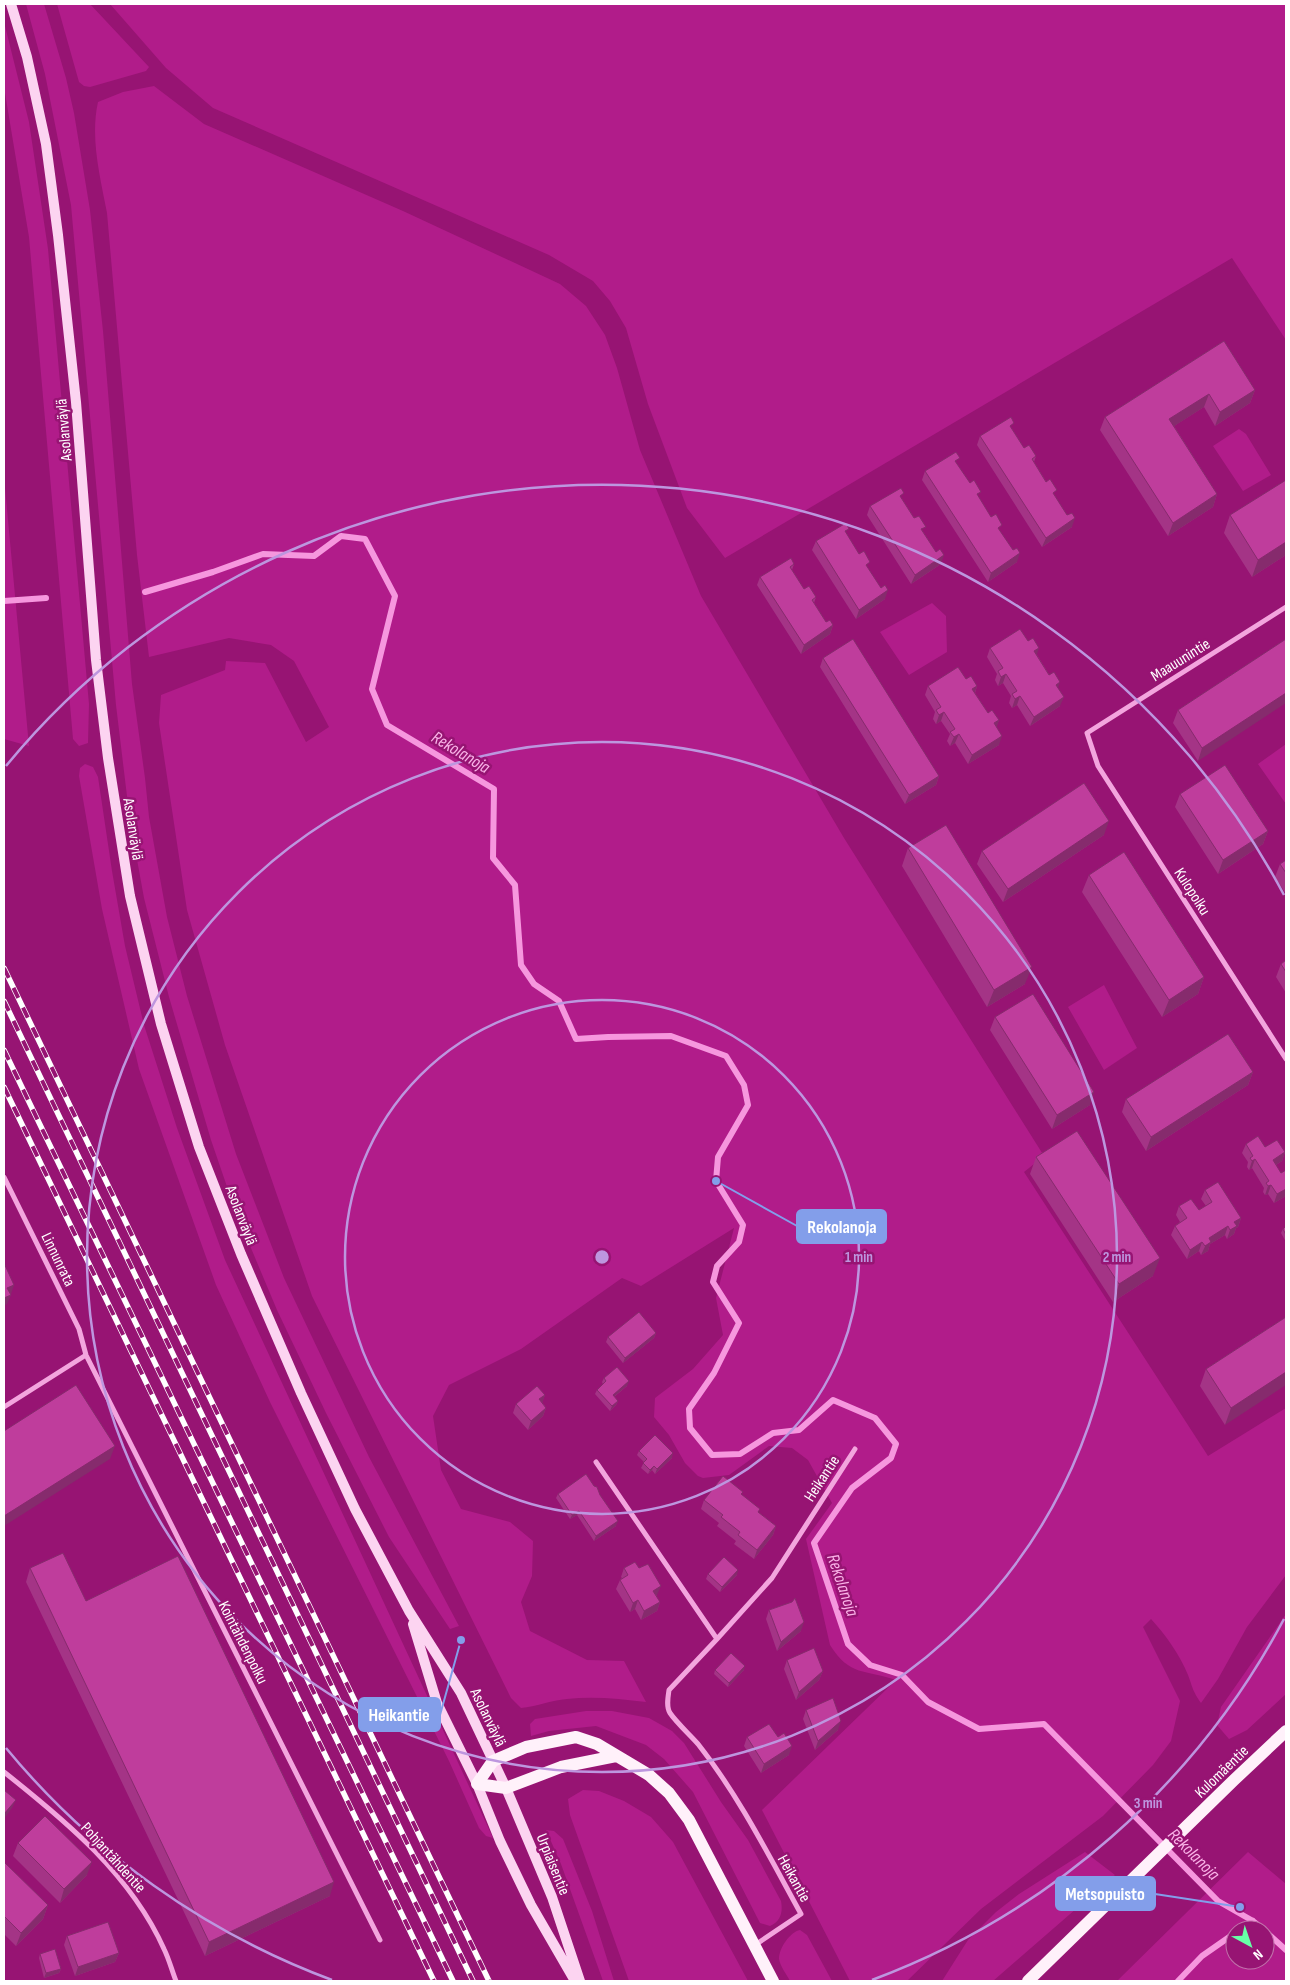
<svg xmlns="http://www.w3.org/2000/svg" width="1290" height="1985" font-family="'Sofia Sans Condensed',sans-serif">
<style>
.green{fill:#b11c8a;fill-rule:evenodd}
.lines{fill:none;stroke-linecap:round;stroke-linejoin:round}
.stream{stroke:#f697de;stroke-width:6}
.street{stroke:#f3a5de;stroke-width:5}
.secondary{stroke:#fcd4f1;stroke-width:10}
.primary{stroke:#fff1fa;stroke-width:12}
.rail-casing{stroke:#fff;stroke-width:5.5}
.rail{stroke:#971473;stroke-width:4;stroke-dasharray:11;stroke-linecap:butt}
.wall{fill:#a43486}
.shaded-wall{fill:#862b6d}
.building{fill:#bf3d9c;stroke:#862b6d}
.ring{fill:none;stroke:#bd96df;stroke-width:2.5}
.labels{text-anchor:middle;stroke-width:5;stroke-linejoin:round;paint-order:stroke}
.street-label{font-size:16px;fill:#fff;stroke:#971473}
.water-label{font-size:18px;font-style:italic;fill:#f9b2e7;stroke:#971473}
.centre{fill:#bd96df;stroke:#971473;stroke-width:2.5}
.ring-label{font-size:15px;text-anchor:middle;font-weight:bold;fill:#bd96df;stroke:#971473;stroke-width:5;stroke-linejoin:round;paint-order:stroke}
.leader{fill:none;stroke:#839eea;stroke-width:2}
.callout-dot{fill:#839eea;stroke:#971473;stroke-width:2}
.callout{fill:#839eea;stroke:#839eea;stroke-width:2}
.callout-label{font-size:18px;text-anchor:middle;font-weight:bold;fill:#fff}
</style>
<rect width="100%" height="100%" fill="#971473"/>
<path class="green" d="M26 4H44L66 78 74 113 90 210 103 331 132 684 145 778 149 817 167 917 187 996 236 1154 284 1278 369 1457 459 1626 450 1629 389 1537 326 1413 277 1310 235 1210 211 1140 169 997 144 898 130 821 116 705 71 205 45 74Z
M57 4H90L149 67 146 71 90 87 84 86 79 82Z
M110 4H1286V340L1232 258 725 558 687 508 648 404 626 328 610 301 593 281 549 255 213 108 166 68Z
M4 22 29 122 48 249 89 704 88 743 79 746 73 739 29 237 4 87Z
M154 86 204 124 403 211 560 284 586 306 605 335 617 368 640 450 701 596 844 838 1044 1156 1024 1172 1208 1456 1286 1408V1575L1247 1627 1218 1679 1201 1703C1192 1690 1193 1688 1188 1675 1180 1655 1165 1634 1151 1619L1143 1627 1180 1701 1171 1741 1153 1765 1103 1816 981 1909 907 1981H850L762 1810 896 1680C865 1669 850 1677 830 1645L806 1539 832 1503 808 1460 792 1448 769 1446 729 1475 703 1478 698 1476 685 1463 669 1435 654 1417 655 1398 693 1369 723 1335 716 1298 734 1228 641 1286 622 1278 521 1349 449 1385 433 1416 441 1470 461 1509 510 1522 533 1541 532 1576 521 1602 530 1631 587 1660 624 1661 646 1702C620 1699 594 1696 567 1699 551 1700 536 1707 521 1708L511 1698 312 1296 225 1045 187 910 159 723 161 695 225 670 226 661 265 663 306 742 329 727 294 661 271 645 229 638 149 657 137 555 107 213C100 176 90 138 98 102L123 92Z
M1239 429 1246 434 1271 475 1243 491 1213 446Z
M4 477 29 746 4 739Z
M932 603 946 616 947 652 909 675 880 632Z
M1286 744V804L1258 764Z
M85 764 93 767 98 777 112 871 125 946 144 1025 177 1128 225 1260 493 1838 486 1836 479 1828 449 1761 270 1402 216 1285 139 1069 102 909 79 776 80 768Z
M1104 985 1137 1048 1104 1070 1068 1007Z
M1286 1614V1694L1247 1730 1229 1739 1217 1725 1221 1707Z
M586 1711H612L649 1718 672 1731 684 1743 721 1802 748 1840 781 1901C783 1912 781 1921 770 1926L760 1923 693 1792 664 1759 646 1745 596 1726 549 1731 531 1736 530 1724 535 1719Z
M583 1790 599 1791 624 1801 651 1817 673 1842 748 1981H629L570 1815 568 1799Z
M546 1830 554 1831 563 1839 592 1911 614 1981H603L561 1864Z
M1085 1852 1115 1875 993 1981H942L968 1940 996 1912 1019 1894Z
M1248 1852 1286 1884V1981H1117ZM1235 1930H1265V1960H1235Z
M800 1930 807 1935 832 1981H790C787 1975 780 1966 779 1959 779 1948 790 1932 800 1930Z"/>
<g class="lines">
<path class="stream" d="M145 592 213 572 263 554 314 556 341 536 365 539 395 596 372 689 387 725 494 789 493 858 515 885 521 965 534 984 559 1001 576 1039 608 1037 671 1036 726 1056 744 1085 748 1105 718 1157 716 1181 743 1225 739 1242 717 1266 713 1282 739 1323 714 1373 689 1409 690 1428 712 1455 740 1454 773 1433 799 1430 833 1400 875 1418 896 1444 891 1458 852 1488 814 1543 848 1644 870 1665 902 1675 928 1702 979 1729 1044 1724 1218 1901 1253 1921 1264 1930
M4 601 46 598
M1240 1930 1253 1921
M1265 1931 1286 1950
M1178 1981 1202 1956 1235 1933"/>
<path class="street" d="M1286 607 1087 733 1098 766 1286 1059
M4 1177 79 1329 86 1355 380 1940
M4 1407 86 1355
M596 1462 717 1639 669 1690C668 1697 666 1707 670 1713 676 1722 690 1735 698 1744 739 1796 769 1856 801 1914L755 1945
M717 1639 772 1578 855 1449
M4 1772C66 1821 131 1875 164 1949 169 1959 172 1971 176 1981"/>
<path class="secondary" d="M11 4 27 57 46 144 58 235 76 402 96 660 108 758 130 896 161 1024 199 1147 241 1254 301 1393 355 1509 409 1611 461 1693 506 1788 552 1897 580 1981
M413 1624 437 1703 477 1784 500 1841 531 1905 575 1981"/>
<path class="primary" d="M616 1756 561 1767 506 1788 477 1784 493 1761 526 1747 576 1737 597 1744 649 1775 669 1793 689 1820 773 1981
M1028 1981 1234 1780 1286 1731"/>
<g class="rail-casing">
<path id="rail" d="M4 968 489 1981
M4 1001 473 1981
M4 1050 453 1981
M4 1087 434 1981"/>
</g>
<use href="#rail" class="rail"/>
</g>
<path class="wall" d="M1224 341 1255 390 1250 403 1215 426 1204 407 1174 426 1217 494 1213 507 1168 536 1100 430 1105 417Z
M1012 429 1024 448 1036 456 1034 462 1055 496 1072 527 1042 547 977 445 980 436Z
M957 464 1000 531 1017 562 988 582 922 480 925 471Z
M902 499 936 552 941 564 911 584 867 515 870 506Z
M1230 515 1286 555 1252 577 1224 533Z
M847 535 868 568 885 599 856 619 812 550 816 541Z
M794 564 792 570 804 589 816 597 814 603 826 622 833 625 830 634 801 654 757 585 760 577Z
M1286 639 1198 761 1173 723 1178 710Z
M990 648 1037 655 1058 689 1060 706 1030 726 1017 705 1012 708 1009 703 1011 696 1003 683 998 686 995 680 997 674 987 657Z
M823 658 939 776 936 785 905 804 820 667Z
M928 686H977L975 693 988 713 999 720 996 727 999 745 968 764 955 743 950 746 947 741 950 734 941 721 936 724 933 719 935 712 925 695Z
M1180 794 1268 831 1263 844 1218 874 1175 807Z
M1104 835 1003 902 977 864 982 851Z
M908 848 1025 984 987 1007 902 866Z
M1286 860V894L1275 877 1280 864Z
M1089 875 1204 977 1198 994 1162 1017 1082 892Z
M1286 960V993L1276 977 1281 964Z
M995 1017 1090 1105 1052 1129 990 1030Z
M1253 1072 1248 1085 1146 1151 1122 1112 1126 1099Z
M1246 1144 1265 1147 1285 1152 1282 1161 1276 1165 1286 1196 1274 1203 1268 1194 1265 1195 1263 1192 1264 1188 1252 1168 1249 1170 1247 1167 1248 1162 1242 1153Z
M1036 1157 1153 1276 1113 1302 1030 1174Z
M1205 1190 1241 1218 1238 1227 1236 1228 1234 1234 1227 1239 1225 1235 1210 1244 1208 1251 1201 1255 1199 1251 1187 1259 1171 1235 1175 1226 1180 1222 1176 1215 1179 1206 1199 1210 1206 1206 1201 1199Z
M1286 1226V1242L1281 1233 1283 1229Z
M1286 1317 1225 1425 1200 1386 1206 1369Z
M656 1333 654 1338 623 1363 606 1342 608 1337Z
M604 1378 627 1386 614 1397 618 1401 616 1405 610 1411 595 1394 597 1390 603 1384 602 1382Z
M545 1395 542 1402 546 1408 543 1416 528 1430 513 1413 516 1404Z
M639 1451 672 1458 655 1474 652 1470 648 1474 641 1468 644 1462 637 1455Z
M558 1494 600 1495 616 1526 594 1541 577 1515 570 1519 556 1498Z
M742 1495 758 1512 776 1526 773 1535 754 1559 734 1544 736 1541 717 1526 719 1523 701 1509 704 1500Z
M30 1568 86 1601 330 1896 205 1956 26 1582Z
M624 1568H639L657 1595 656 1596 660 1602 657 1611 641 1620 635 1609 630 1612 616 1589 620 1580 622 1578 621 1577Z
M708 1574 737 1575 720 1592 706 1579Z
M792 1602 801 1631 777 1651 766 1619 769 1610Z
M787 1660 823 1671 819 1680 796 1700 784 1669Z
M715 1670H744L728 1687 714 1674Z
M806 1710 838 1730 815 1750 803 1719Z
M747 1737 789 1755 761 1773 744 1746Z
M18 1843 87 1875 60 1903 13 1856Z
M4 1862 48 1905 43 1919 16 1946 4 1934Z
M67 1936 119 1953 115 1962 75 1976 64 1945Z
M40 1954 61 1969 59 1973 44 1978 39 1958Z"/>
<path class="shaded-wall" d="M1255 390 1250 403 1215 426 1220 412Z
M1209 394 1204 407 1165 432 1169 419Z
M1217 494 1213 507 1168 536 1173 523Z
M1075 518 1072 527 1042 547 1046 538Z
M1286 542V555L1252 577 1258 560Z
M1020 553 1017 562 988 582 991 573Z
M944 555 941 564 911 584 915 575Z
M888 590 885 599 856 619 859 610Z
M833 625 830 634 801 654 804 645Z
M1039 648 1036 657 1034 651Z
M1006 674 1003 683 998 686 1001 677Z
M1060 682 1057 691 1056 685Z
M977 686 974 695 972 689Z
M1286 693V703L1198 761 1202 748Z
M1020 696 1017 705 1012 708 1015 699Z
M1064 697 1060 706 1030 726 1034 717Z
M944 712 941 721 936 724 939 715Z
M999 720 996 729 994 723Z
M959 734 955 743 950 746 954 737Z
M1002 736 999 745 968 764 972 755Z
M939 776 936 785 905 804 909 795Z
M1109 821 1104 835 1003 902 1008 889Z
M1268 831 1263 844 1218 874 1223 860Z
M1032 967 1025 984 987 1007 994 990Z
M1204 977 1198 994 1162 1017 1169 1000Z
M1253 1072 1248 1085 1146 1151 1151 1137Z
M1094 1092 1090 1105 1052 1129 1057 1115Z
M1285 1152 1282 1161 1269 1169 1273 1160Z
M1255 1159 1252 1168 1249 1170 1252 1161Z
M1271 1185 1268 1194 1265 1195 1268 1186Z
M1286 1189V1196L1274 1203 1277 1194Z
M1241 1218 1238 1227 1236 1228 1234 1234 1227 1239 1230 1230 1234 1222Z
M1228 1226 1225 1235 1210 1244 1208 1251 1201 1255 1209 1238Z
M1202 1242 1199 1251 1187 1259 1190 1250Z
M1160 1258 1153 1276 1113 1302 1119 1284Z
M14 1285 11 1294 4 1297 7 1288Z
M11 1295 7 1304 4 1306V1298Z
M656 1333 654 1338 623 1363 625 1358Z
M1286 1372V1385L1225 1425 1231 1408Z
M629 1381 627 1386 611 1399 613 1395Z
M545 1395 542 1404 539 1399Z
M618 1401 616 1405 610 1411 612 1406Z
M546 1408 543 1416 528 1430 531 1421Z
M115 1446 110 1459 4 1526V1516Z
M673 1453 672 1458 655 1474 657 1469Z
M654 1466 652 1470 648 1474 650 1470Z
M579 1511 577 1515 570 1519 572 1515Z
M618 1521 616 1526 594 1541 596 1536Z
M776 1526 773 1535 754 1559 757 1550Z
M738 1570 737 1575 720 1592 722 1587Z
M661 1586 657 1595 650 1599 653 1591Z
M638 1600 635 1609 630 1612 633 1603Z
M660 1602 657 1611 641 1620 644 1611Z
M804 1622 801 1631 777 1651 781 1642Z
M745 1666 744 1670 728 1687 729 1683Z
M823 1671 819 1680 796 1700 799 1692Z
M841 1721 838 1730 815 1750 818 1741Z
M792 1746 789 1755 761 1773 764 1764Z
M16 1800 12 1808 4 1819V1814Z
M92 1862 87 1875 60 1903 64 1889Z
M334 1882 330 1896 205 1956 209 1942Z
M48 1905 43 1919 16 1946 21 1933Z
M119 1953 115 1962 75 1976 78 1967Z
M61 1969 59 1973 44 1978 46 1973Z"/>
<path class="building" d="M1224 341 1255 390 1220 412 1209 394 1169 419 1217 494 1173 523 1105 417Z
M1011 417 1014 423 1010 426 1024 448 1029 445 1036 456 1032 459 1046 482 1050 479 1057 490 1053 493 1067 515 1072 513 1075 518 1046 538 980 436Z
M956 452 960 458 955 461 970 483 974 480 981 492 977 494 991 517 996 514 1002 525 998 528 1013 550 1017 548 1020 553 991 573 925 471Z
M1286 480V542L1258 560 1230 515Z
M901 488 904 493 900 496 914 518 919 516 926 527 921 529 936 552 940 549 944 555 915 575 870 506Z
M846 523 849 529 845 531 859 554 864 551 870 562 866 565 881 588 885 585 888 590 859 610 816 541Z
M791 558 794 564 790 567 804 589 809 586 816 597 812 600 826 622 830 620 833 625 804 645 760 577Z
M1020 629 1028 641 1033 638 1039 648 1034 651 1049 675 1054 672 1060 682 1056 685 1064 697 1034 717 1020 696 1015 699 1012 694 1017 691 1006 674 1001 677 998 671 1003 668 990 648Z
M853 639 939 776 909 795 823 658Z
M1286 639V693L1202 748 1178 710Z
M958 667 966 679 971 676 977 686 972 689 988 713 992 710 999 720 994 723 1002 736 972 755 959 734 954 737 950 732 955 729 944 712 939 715 936 710 941 707 928 686Z
M1225 765 1268 831 1223 860 1180 794Z
M1084 783 1109 821 1008 889 982 851Z
M946 825 1032 967 994 990 908 848Z
M1124 852 1204 977 1169 1000 1089 875Z
M1286 860V873L1280 864Z
M1286 960V972L1281 964Z
M1033 994 1094 1092 1057 1115 995 1017Z
M1228 1034 1253 1072 1151 1137 1126 1099Z
M1077 1131 1160 1258 1119 1284 1036 1157Z
M1258 1136 1265 1147 1277 1140 1285 1152 1273 1160 1281 1173 1286 1170V1189L1277 1194 1271 1185 1268 1186 1266 1183 1269 1181 1255 1159 1252 1161 1250 1158 1253 1156 1246 1144Z
M1218 1182 1241 1218 1234 1222 1237 1226 1230 1230 1228 1226 1209 1238 1211 1242 1205 1246 1202 1242 1190 1250 1175 1226 1187 1218 1179 1206 1191 1199 1199 1210 1212 1202 1205 1190Z
M1286 1226V1235L1283 1229Z
M4 1263 14 1285 7 1288 11 1295 4 1298Z
M639 1312 656 1333 625 1358 608 1337Z
M1286 1317V1372L1231 1408 1206 1369Z
M617 1367 629 1381 613 1395 618 1401 612 1406 597 1390 606 1381 604 1378Z
M76 1385 115 1446 4 1516V1431Z
M537 1386 545 1395 539 1399 546 1408 531 1421 516 1404Z
M655 1435 673 1453 657 1469 654 1466 650 1470 643 1463 647 1459 639 1451Z
M586 1474 594 1486 597 1487 600 1495 618 1521 596 1536 579 1511 572 1515 558 1494Z
M723 1476 743 1492 741 1494 760 1509 758 1512 776 1526 757 1550 738 1535 740 1532 721 1517 723 1515 704 1500Z
M63 1553 86 1601 178 1556 334 1882 209 1942 30 1568Z
M724 1557 738 1570 722 1587 708 1574Z
M635 1562 639 1568 648 1564 661 1586 653 1591 660 1602 644 1611 638 1600 633 1603 620 1580 628 1575 624 1568Z
M795 1598 804 1622 781 1642 769 1610 792 1602Z
M814 1648 823 1671 799 1692 787 1660Z
M731 1653 745 1666 729 1683 715 1670Z
M833 1698 841 1721 818 1741 806 1710Z
M769 1724 778 1737 784 1733 792 1746 764 1764 747 1737Z
M4 1790 16 1800 4 1814Z
M45 1816 92 1862 64 1889 18 1843Z
M4 1862 48 1905 21 1933 4 1916Z
M108 1922 119 1953 78 1967 67 1936Z
M55 1949 61 1969 46 1973 40 1954Z"/>
<g class="ring">
<circle cx="602" cy="1257" r="257"/>
<circle cx="602" cy="1257" r="515"/>
<path d="M1284 1619A772 772 0 0 1 872 1980M332 1980A772 772 0 0 1 6 1748M6 766A772 772 0 0 1 1284 895"/>
</g>
<g class="labels">
<g class="street-label">
<text transform="translate(63 430) rotate(-95)" y="6">Asolanväylä</text>
<text transform="translate(1180 659) rotate(-32)" y="6">Maauunintie</text>
<text transform="translate(134 829) rotate(81)" y="6">Asolanväylä</text>
<text transform="translate(1193 891) rotate(57)" y="6">Kulopolku</text>
<text transform="translate(242 1215) rotate(69)" y="6">Asolanväylä</text>
<text transform="translate(59 1259) rotate(64)" y="6">Linnunrata</text>
<text transform="translate(821 1478) rotate(-57)" y="6">Heikantie</text>
<text transform="translate(244 1642) rotate(63)" y="6">Kointähdenpolku</text>
<text transform="translate(489 1717) rotate(64)" y="6">Asolanväylä</text>
<text transform="translate(1221 1771) rotate(-44)" y="6">Kulomäentie</text>
<text transform="translate(114 1857) rotate(48)" y="6">Pohjantähdentie</text>
<text transform="translate(554 1864) rotate(68)" y="6">Urpiaisentie</text>
<text transform="translate(795 1878) rotate(61)" y="6">Heikantie</text>
</g>
<g class="water-label">
<text transform="translate(461 752) rotate(31)" y="6">Rekolanoja</text>
<text transform="translate(843 1585) rotate(71)" y="6">Rekolanoja</text>
<text transform="translate(1194 1854) rotate(45)" y="6">Rekolanoja</text>
</g>
</g>
<circle cx="602" cy="1257" r="8" class="centre"/>
<g class="ring-label">
<text x="859" y="1262">1 min</text>
<text x="1117" y="1262">2 min</text>
<text x="1148" y="1808">3 min</text>
</g>
<path class="leader" d="M716 1181L797 1226M461 1640L440 1715M1240 1907L1155 1894"/>
<g class="callout-dot">
<circle cx="716" cy="1181" r="5"/>
<circle cx="461" cy="1640" r="5"/>
<circle cx="1240" cy="1907" r="5"/>
</g>
<g class="callout">
<rect x="797" y="1210" width="89" height="33" rx="5"/>
<rect x="359" y="1698" width="81" height="33" rx="5"/>
<rect x="1056" y="1877" width="99" height="33" rx="5"/>
</g>
<g class="callout-label">
<text x="842" y="1233">Rekolanoja</text>
<text x="399" y="1721">Heikantie</text>
<text x="1105" y="1900">Metsopuisto</text>
</g>
<rect width="1290" height="1985" fill="none" stroke="#ffffff" stroke-width="10"/>
<g transform="translate(1250 1945) rotate(140)"><circle r="24" fill="#971473" stroke="#c172ab"/>
<path d="M0-4L9 19L0 12L-9 19Z" fill="#67ffa7"/>
<text y="-8" font-size="14" font-weight="bold" text-anchor="middle" fill="#ffffff">N</text>
</g>
</svg>
